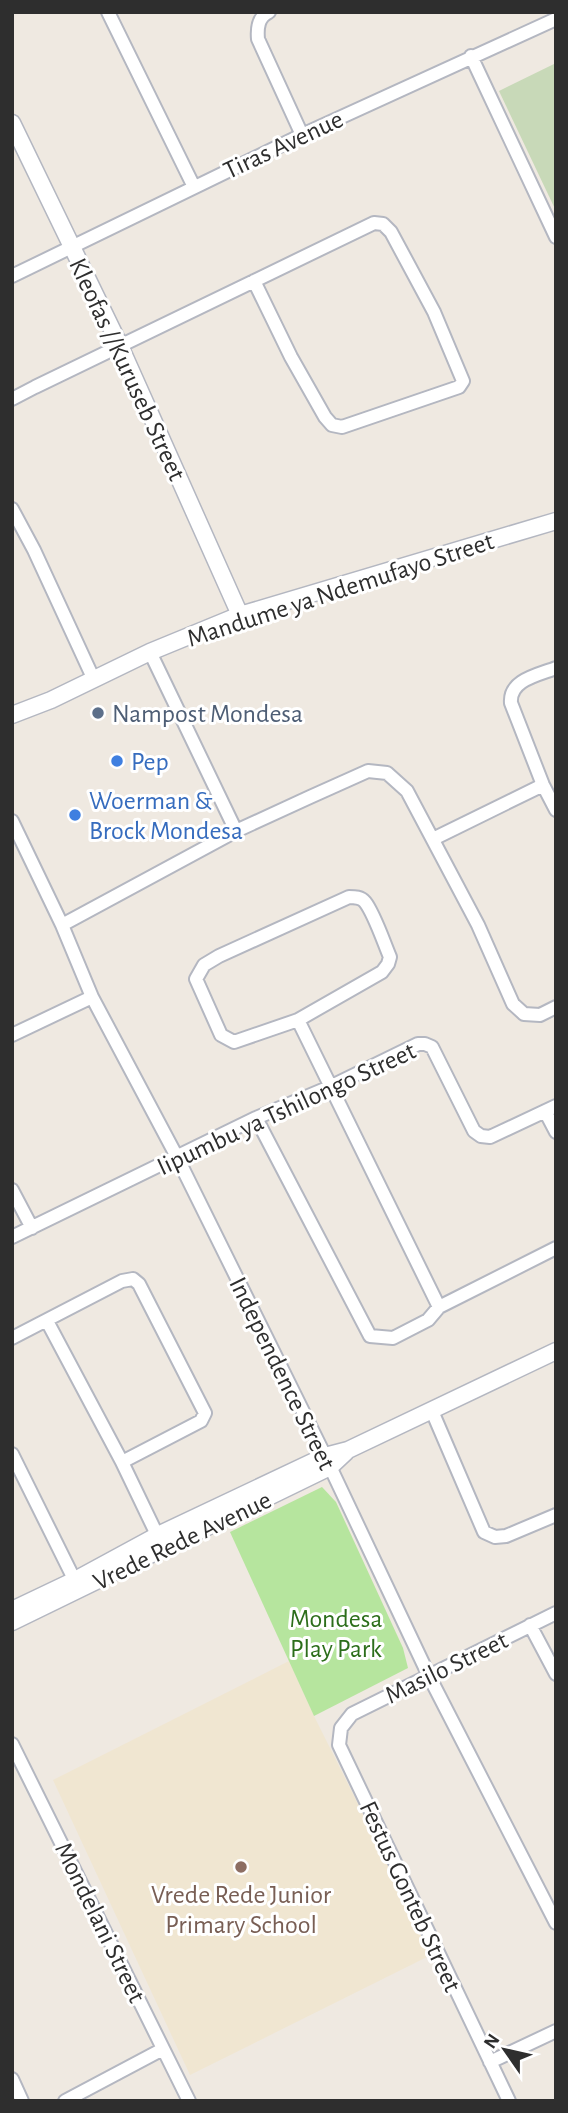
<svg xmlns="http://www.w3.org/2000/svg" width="568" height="2113" font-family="'Alegreya Sans',sans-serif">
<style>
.education{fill:#f0e6d1}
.green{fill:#b6e59e}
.cemetery{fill:#c8d9b8}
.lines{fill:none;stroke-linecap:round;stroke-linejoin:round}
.street-casing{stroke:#b4b7c1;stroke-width:16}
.secondary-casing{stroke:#b4b7c1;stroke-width:19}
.street{stroke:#fff;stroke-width:12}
.secondary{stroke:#fff;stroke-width:16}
.service-dot{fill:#5c6f8a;stroke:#fff;stroke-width:2.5}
.shop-dot{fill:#3f7fe0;stroke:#fff;stroke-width:2.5}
.education-dot{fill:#8d6e63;stroke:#fff;stroke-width:2.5}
.labels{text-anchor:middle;stroke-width:6;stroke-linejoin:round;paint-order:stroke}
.street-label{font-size:26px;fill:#2e2e2e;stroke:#fff}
.service-label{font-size:26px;fill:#4e5e75;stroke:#fff;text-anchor:start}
.shop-label{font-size:26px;fill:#366cbe;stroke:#fff;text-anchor:start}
.park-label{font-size:26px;fill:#2c6e1b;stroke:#fff}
.education-label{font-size:26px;fill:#785e54;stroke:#fff}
</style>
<rect width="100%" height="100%" fill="#efe9e1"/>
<path class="education" d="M289 1661 314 1716 433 1954 190 2075 53 1780Z"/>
<path class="green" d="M322 1487 336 1502 403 1648 408 1668 314 1716 230 1532Z"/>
<path class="cemetery" d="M556 63V211L499 91Z"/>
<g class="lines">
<g class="street-casing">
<path id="street" d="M108 12 194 187
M269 12C258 17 257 28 258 39L302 135
M471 56 556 237
M12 276 302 135 556 19
M12 399 35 387 374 223 383 224 391 232 434 312 463 381 459 387 342 427 332 425 325 417 291 357 254 281
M12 509 34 550 94 680
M150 652 236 831
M556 668C538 675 509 680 511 703L543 785 556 810
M12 821 62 925 92 997 177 1157 325 1456 429 1676 556 1923
M433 839 543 785
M349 897C355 897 361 897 365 902 374 913 384 943 390 957L388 964 382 972 298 1020 234 1042 221 1035 196 979 204 965 219 956Z
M62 925 236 831 310 797 368 771 387 773 407 791 478 925 513 1004 524 1014 540 1015 556 1007
M298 1020 439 1307
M12 1035 92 997
M545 1111 556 1132
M256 1118 370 1336 393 1338 428 1320 439 1307 556 1248
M12 1190 32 1228
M12 1237 256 1118 332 1086 418 1044H425L432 1047 474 1131 481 1136 490 1137 556 1106
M47 1321 122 1462 160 1541
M12 1338 122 1281 133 1279 139 1284 205 1413 201 1421 122 1462
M432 1411 484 1532 495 1537 506 1536 556 1515
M12 1454 78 1587
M530 1625 556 1674
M12 1744 189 2101
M490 2062 556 2031
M12 2079 22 2101
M65 2101 163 2049
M509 2101 339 1745 341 1728 352 1714 556 1613"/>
</g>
<g class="secondary-casing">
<path id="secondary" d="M12 123 120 346 240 615
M12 715 51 700 150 652 240 615 556 521
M12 1610 75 1580 158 1535 325 1456 348 1450 556 1351
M12 1622 330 1467 346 1452"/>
</g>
<use href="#street" class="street"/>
<use href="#secondary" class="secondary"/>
</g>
<circle class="service-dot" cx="98" cy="713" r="7"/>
<g class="shop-dot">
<circle cx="117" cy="761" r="7"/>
<circle cx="75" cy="815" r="7"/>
</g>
<circle class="education-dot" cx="241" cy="1867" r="7"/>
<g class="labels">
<g class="street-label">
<text transform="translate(283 144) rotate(-25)" y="9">Tiras Avenue</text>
<text transform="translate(128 369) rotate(65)" y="9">Kleofas //Kuruseb Street</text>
<text transform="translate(340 589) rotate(-18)" y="9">Mandume ya Ndemufayo Street</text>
<text transform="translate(286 1108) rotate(-25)" y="9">Iipumbu ya Tshilongo Street</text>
<text transform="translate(283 1373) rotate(64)" y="9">Independence Street</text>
<text transform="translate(182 1540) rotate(-26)" y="9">Vrede Rede Avenue</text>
<text transform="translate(446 1667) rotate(-26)" y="9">Masilo Street</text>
<text transform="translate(411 1896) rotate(65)" y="9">Festus Gonteb Street</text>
<text transform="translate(101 1922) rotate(64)" y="9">Mondelani Street</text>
</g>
<g class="service-label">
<text x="112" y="722">Nampost Mondesa</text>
</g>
<g class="shop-label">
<text x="131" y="770">Pep</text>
<text x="89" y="809">Woerman &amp;<tspan x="89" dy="30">Brock Mondesa</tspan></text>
</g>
<g class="park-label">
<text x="336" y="1627">Mondesa<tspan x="336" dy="30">Play Park</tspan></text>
</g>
<g class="education-label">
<text x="241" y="1903">Vrede Rede Junior<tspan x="241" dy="30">Primary School</tspan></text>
</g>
</g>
<rect width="568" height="2113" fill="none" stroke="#2e2e2e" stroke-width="28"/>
<g transform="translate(505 2050) rotate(304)" stroke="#ffffff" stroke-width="5" paint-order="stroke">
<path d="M0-5L12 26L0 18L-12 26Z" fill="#2e2e2e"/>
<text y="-10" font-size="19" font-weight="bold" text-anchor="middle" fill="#2e2e2e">N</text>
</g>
</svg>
